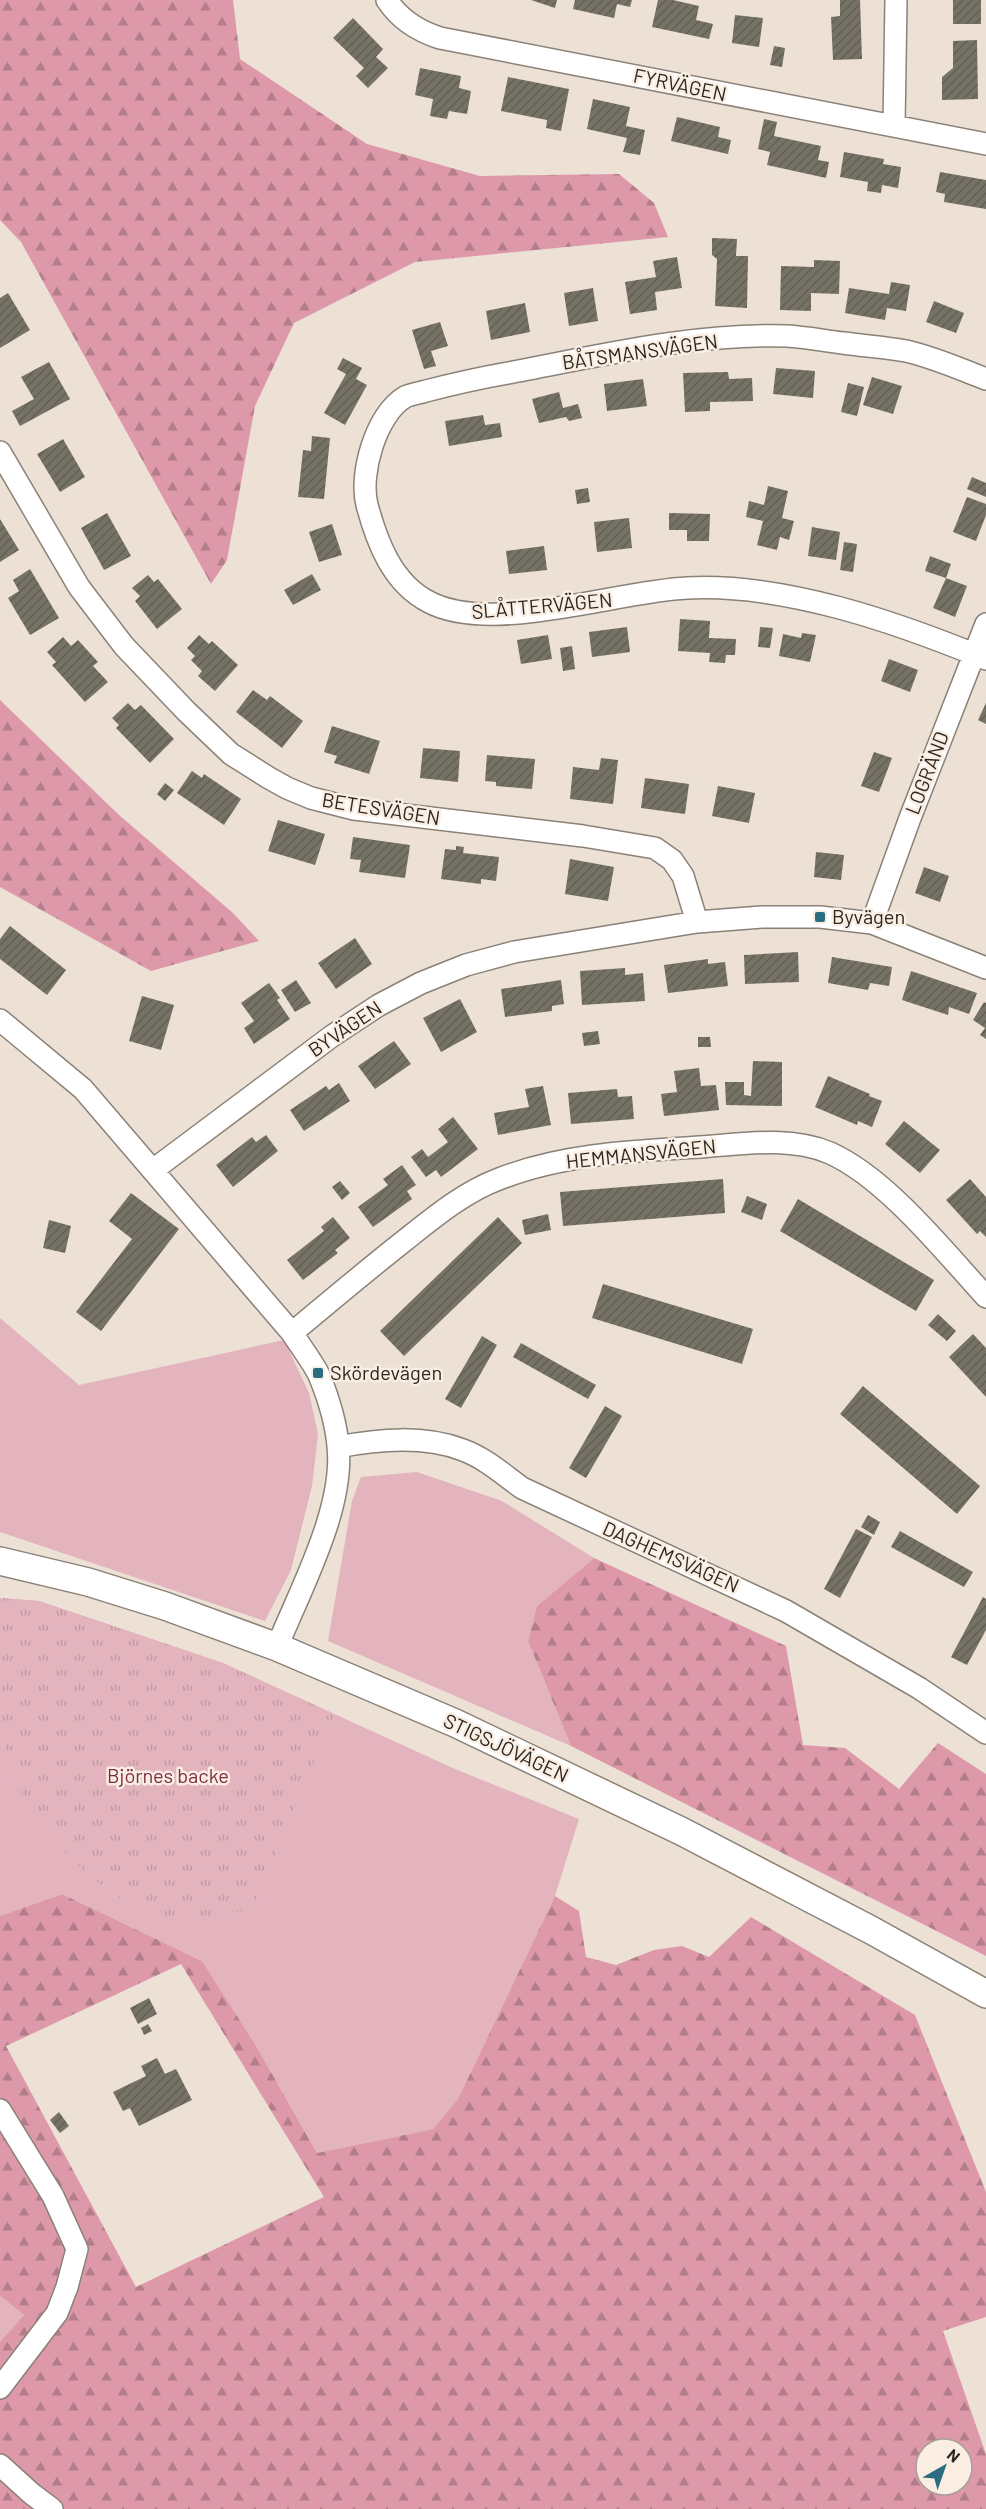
<svg xmlns="http://www.w3.org/2000/svg" width="986" height="2509" font-family="Barlow,sans-serif">
<style>
.green{fill:#e3b3be}
.forest{fill:url(#forest-firs);fill-rule:evenodd}
.park{fill:url(#park-tufts)}
.building{fill:url(#building-hatch)}
.lines{fill:none;stroke-linecap:round;stroke-linejoin:round}
.minor-casing{stroke:#8b8177;stroke-width:24}
.major-casing{stroke:#8b8177;stroke-width:30}
.minor{stroke:#fff;stroke-width:21}
.major{stroke:#fff;stroke-width:27}
.poi-dot{fill:#2c6c80;stroke:#faeee3;stroke-width:2}
.labels{text-anchor:middle;stroke-width:5;stroke-linejoin:round;paint-order:stroke}
.street-label{font-size:20px;fill:#2b2622;stroke:#faeee3}
.poi-label{font-size:20px;fill:#2b2622;stroke:#faeee3;text-anchor:start}
.park-label{font-size:20px;fill:#7c2c46;stroke:#faeee3}
</style>
<defs>
<pattern id="forest-firs" width="22" height="20" patternUnits="userSpaceOnUse" patternTransform="scale(1.5)"><rect width="22" height="20" fill="#d9a"/><path d="M5 1l3.5 6h-7zM16 11l3.5 6h-7z" fill="#b37d8a"/></pattern>
<pattern id="park-tufts" width="24" height="20" patternUnits="userSpaceOnUse" patternTransform="scale(1.5)"><rect width="24" height="20" fill="#e3b3be"/><path d="M3 7l-1-3M5 7V3M7 7l1-3M15 17l-1-3M17 17v-4M19 17l1-3" fill="none" stroke="#c39aa3"/></pattern>
<pattern id="building-hatch" width="6" height="6" patternUnits="userSpaceOnUse" patternTransform="scale(1.5)"><rect width="6" height="6" fill="#767366"/><path d="M-1 1l2-2M0 6l6-6M5 7l2-2" fill="none" stroke="#615e54"/></pattern>
</defs>
<rect width="100%" height="100%" fill="#ede1d6"/>
<path class="green" d="M0 1318 79 1385 284 1340 309 1393 318 1434 312 1486 291 1570 265 1621 0 1532Z
M417 1472 502 1501 594 1558 537 1606 528 1641 571 1746 328 1641 352 1501 361 1477Z
M0 1598 39 1601 223 1663 455 1769 579 1819 555 1896 458 2099 433 2129 317 2153 255 2044 202 1961 62 1894 0 1916Z
M0 2296 24 2315 0 2342Z"/>
<path class="forest" d="M0 0H233L240 59 367 144 480 176 619 174 654 203 668 237 415 262 294 323 255 406 227 560 211 584 21 242 0 220Z
M0 700 119 815 233 913 259 941 151 971 0 887Z
M594 1558 786 1646 803 1745 845 1748 899 1789 938 1743 986 1774V1956L571 1746 528 1641 537 1606Z
M62 1894 202 1961 255 2044 317 2153 433 2129 458 2099 555 1896 579 1911 586 1957 616 1965 654 1950 682 1946 709 1957 751 1917 915 2015 986 2192V2317L943 2331 986 2454V2509H0V2342L24 2315 0 2296V1916ZM181 1964 324 2197 136 2287 6 2046ZM926 2449H962V2485H926Z"/>
<path class="park" d="M0 1598 39 1601 223 1663 334 1714 252 1908C230 1915 204 1923 180 1920 109 1913 32 1827 7 1763 0 1727 0 1670 0 1631L4 1622 0 1616Z"/>
<path class="building" d="M531 0H557L555 8Z
M575 0H632L630 7 617 4 614 18 573 9Z
M658 0H673L699 6 696 20 713 24 709 39 652 27Z
M840 0H860L862 59 833 60 831 17 840 16Z
M953 0H981V24H953Z
M735 15 763 18 759 47 732 43Z
M353 18 383 49 376 57 388 68 368 88 356 76 364 68 333 38Z
M977 40 978 99 942 100V77L953 68V41Z
M774 46 785 48 782 67 770 65Z
M420 68 461 76 459 88 471 91 467 114 449 111 447 119 430 116 433 99 415 95Z
M508 77 569 89 561 131 546 128 547 120 501 111Z
M593 99 630 107 626 126 645 130 640 155 623 152 627 138 587 129Z
M677 117 720 127 718 137 731 140 728 154 671 141Z
M764 119 777 122 774 136 821 146 818 160 829 162 826 178 767 165 770 152 758 149Z
M844 152 884 159 883 164 901 167 898 188 882 185 881 193 867 191 868 182 840 177Z
M940 172 986 180V209L944 202 945 194 936 192Z
M712 238 737 239 736 256H748L747 308 715 306 717 259 712 255Z
M677 257 682 288 655 292 657 310 630 314 625 282 656 277 653 261Z
M814 260 840 261 839 294 811 293V311L780 310 781 266 814 267Z
M891 282 910 285 906 311 887 308 885 320 845 313 849 288 889 294Z
M593 288 598 321 569 326 564 293Z
M8 293 30 330 0 348V298Z
M934 301 964 313 956 333 926 322Z
M525 303 530 332 491 340 486 311Z
M440 322 448 346 431 351 436 366 424 369 412 330Z
M343 358 362 368 356 379 367 385 345 425 324 413 346 374 337 369Z
M49 362 70 399 20 426 12 411 34 399 21 377Z
M776 368 815 371 813 398 773 394Z
M728 372 729 379 752 378 753 401 710 402V411L685 412 683 373Z
M872 377 902 386 893 414 863 405Z
M643 379 647 406 607 411 604 384Z
M848 383 864 387 857 416 841 412Z
M559 392 563 408 578 404 582 418 569 421 566 417 539 423 532 399Z
M483 415 485 425 500 423 502 437 449 446 445 421Z
M312 436 330 438 324 499 298 497 303 450 311 451Z
M63 439 85 477 60 492 37 454Z
M972 477 986 483V497L967 489Z
M768 486 788 491 782 518 794 521 789 540 780 537 777 550 757 545 763 521 746 517 749 501 764 505Z
M588 488 590 502 577 504 575 490Z
M967 497 986 504V515L976 541 953 532Z
M107 513 131 556 104 570 81 528Z
M669 513 710 514 709 541H687V530H669Z
M629 518 632 548 597 552 594 522Z
M0 519 19 550 0 562Z
M332 524 342 555 319 562 309 532Z
M812 527 840 532 836 560 808 556Z
M844 542 857 544 853 572 840 570Z
M544 546 547 570 509 574 506 551Z
M930 556 951 564 946 578 967 586 955 617 933 608 946 578 925 571Z
M30 569 59 618 30 635 8 598 19 591 13 580Z
M312 574 321 590 293 605 284 590Z
M148 575 154 582 158 579 182 609 157 629 135 601 140 596 132 588Z
M680 619 710 621 709 638 736 639 735 655H726L725 663 709 662 710 653 678 651Z
M627 627 630 652 592 657 589 632Z
M760 627 773 628 770 648 758 647Z
M802 633 816 635 810 662 779 656 783 634 801 638Z
M199 635 209 644 212 641 238 665 215 691 198 676 202 671 191 660 195 656 187 648Z
M548 635 552 659 521 664 517 640Z
M63 637 71 646 78 640 98 662 93 666 108 682 85 702 52 665 56 662 47 652Z
M572 646 575 669 563 671 560 648Z
M889 659 918 670 910 692 881 681Z
M253 690 267 700 270 696 303 721 282 748 236 712Z
M128 703 135 710 141 705 174 739 150 763 116 728 119 725 112 718Z
M986 703V724L978 720Z
M332 726 380 741 369 774 334 763 337 756 324 752Z
M423 748 460 751 458 782 420 778Z
M874 752 892 758 879 792 861 786Z
M487 755 535 759 532 789 496 786V782L485 781Z
M601 758 618 760 613 804 570 799 573 767 599 770Z
M192 771 202 778 204 774 241 799 224 825 177 793Z
M645 778 689 784 685 814 641 808Z
M165 783 174 790 165 801 157 794Z
M718 786 755 793 749 823 712 816Z
M278 820 325 834 315 865 268 851Z
M353 837 410 845 405 878 359 872 361 860 350 859Z
M456 846 464 847 463 853 499 857 496 881 481 879V884L441 879 445 849 456 850Z
M816 852 844 855 841 880 814 877Z
M570 859 614 867 608 901 565 894Z
M924 867 949 876 940 902 915 893Z
M10 926 66 970 47 995 0 959V939Z
M355 938 372 964 336 989 318 963Z
M798 952 799 982 745 984 744 955Z
M832 957 892 967 889 986 870 983 868 990 828 983Z
M708 959V964L725 962 728 986 668 993 664 965Z
M625 968V975L643 973 645 1001 582 1005 580 971Z
M911 971 977 993 969 1014 949 1007 948 1015 902 1000Z
M296 980 311 1003 295 1012 281 990Z
M561 980 564 1004 552 1006V1011L505 1017 501 989Z
M269 983 280 998 277 1000 290 1019 254 1044 244 1028 254 1021 241 1003Z
M142 996 174 1005 161 1050 129 1041Z
M460 999 477 1032 441 1052 423 1018Z
M984 1002 986 1003V1039L980 1035 985 1028 973 1020Z
M598 1031 600 1044 584 1046 582 1033Z
M698 1037H710L711 1047H698Z
M394 1041 411 1064 375 1089 358 1066Z
M753 1061 782 1062V1106L726 1105 725 1082H744V1095L751 1096Z
M699 1068 701 1086 716 1085 719 1110 664 1116 661 1094 677 1092 674 1071Z
M828 1076 870 1094 869 1096 882 1101 872 1127 858 1121 857 1125 815 1107Z
M339 1083 350 1101 304 1131 290 1110 326 1086 329 1090Z
M543 1086 551 1125 498 1135 494 1113 529 1107 525 1089Z
M617 1089 618 1097 632 1096 634 1119 571 1124 568 1093Z
M453 1117 478 1149 441 1177 436 1170 426 1177 411 1157 422 1149 428 1157 448 1142 438 1129Z
M904 1121 940 1150 920 1173 885 1144Z
M266 1135 278 1151 233 1187 216 1165 252 1137 256 1142Z
M402 1165 416 1185 407 1191 412 1199 373 1227 358 1207 388 1185 383 1179Z
M723 1179 725 1213 563 1226 560 1192Z
M970 1179 986 1197V1237L980 1231 977 1234 946 1200Z
M340 1181 350 1193 342 1200 332 1187Z
M131 1193 179 1229 101 1331 76 1312 132 1239 109 1221Z
M747 1196 767 1204 762 1220 741 1212Z
M798 1199 934 1280 916 1311 780 1231Z
M548 1214 551 1230 525 1235 522 1220Z
M333 1217 350 1238 335 1250 338 1253 303 1280 287 1260 324 1231 321 1227Z
M498 1217 522 1243 404 1356 380 1331Z
M49 1220 71 1226 65 1253 43 1248Z
M603 1284 753 1329 742 1364 592 1318Z
M938 1314 956 1331 947 1341 928 1325Z
M973 1334 986 1348V1397L949 1357Z
M482 1336 497 1345 461 1408 445 1399Z
M521 1343 596 1385 588 1399 513 1357Z
M863 1386 980 1486 957 1514 840 1414Z
M605 1406 622 1416 586 1478 569 1468Z
M868 1515 880 1522 874 1535 861 1527Z
M856 1529 872 1537 840 1598 824 1589Z
M900 1531 973 1572 964 1587 891 1547Z
M983 1597 986 1599V1630L967 1665 951 1657Z
M149 1998 157 2014 138 2024 130 2008Z
M148 2024 152 2031 144 2035 141 2028Z
M157 2058 165 2074 176 2069 192 2100 139 2126 130 2108 123 2111 113 2092 146 2076 141 2066Z
M59 2112 69 2126 60 2133 50 2120Z"/>
<g class="lines">
<g class="minor-casing">
<path id="minor" d="M387 0C400 20 418 31 440 38L986 144
M894 126 896 0
M986 379C960 369 933 357 906 351 885 347 864 346 843 343 825 341 806 337 787 336 694 333 599 356 508 373 480 378 453 384 426 391 420 393 411 394 405 397 376 414 359 474 367 505 377 542 392 583 429 602 492 635 617 591 687 588 784 583 896 622 986 659
M0 452 79 587 124 646 186 711 231 754 269 778 287 788 311 798 354 809 583 836 655 848 672 860 683 876 697 922
M872 923 910 818 986 624
M0 1020 83 1089 292 1333C301 1347 312 1361 319 1375 328 1397 336 1422 338 1446 345 1508 300 1590 277 1647
M153 1170 332 1036 379 1005 421 983 466 965 514 952 697 922 762 917H820L872 923 986 968
M292 1333C329 1302 366 1271 404 1241 433 1218 464 1192 499 1179 562 1154 633 1151 700 1147 742 1144 790 1136 830 1153 886 1178 944 1251 986 1297
M338 1447C379 1439 424 1435 463 1450 485 1458 504 1475 522 1488L786 1611 919 1688 986 1733
M0 2110 53 2196 77 2249 67 2287 57 2313 0 2388
M0 2465 32 2494 52 2509"/>
</g>
<g class="major-casing">
<path id="major" d="M0 1561 88 1582 165 1606 277 1647 455 1723 681 1831 871 1930 986 1994"/>
</g>
<use href="#minor" class="minor"/>
<use href="#major" class="major"/>
</g>
<g class="poi-dot">
<rect x="814" y="911" width="12" height="12" rx="3"/>
<rect x="312" y="1367" width="12" height="12" rx="3"/>
</g>
<g class="labels">
<g class="street-label">
<text transform="translate(680 85) rotate(12)" y="7">FYRVÄGEN</text>
<text transform="translate(640 352) rotate(-8)" y="7">BÅTSMANSVÄGEN</text>
<text transform="translate(542 606) rotate(-5)" y="7">SLÅTTERVÄGEN</text>
<text transform="translate(927 773) rotate(-69)" y="7">LOGRÄND</text>
<text transform="translate(381 809) rotate(9)" y="7">BETESVÄGEN</text>
<text transform="translate(345 1029) rotate(-34)" y="7">BYVÄGEN</text>
<text transform="translate(641 1154) rotate(-6)" y="7">HEMMANSVÄGEN</text>
<text transform="translate(671 1557) rotate(24)" y="7">DAGHEMSVÄGEN</text>
<text transform="translate(506 1748) rotate(25)" y="7">STIGSJÖVÄGEN</text>
</g>
<g class="poi-label">
<text x="832" y="924">Byvägen</text>
<text x="330" y="1380">Skördevägen</text>
</g>
<g class="park-label">
<text x="168" y="1783">Björnes backe</text>
</g>
</g>
<g transform="translate(944 2467) rotate(40)"><circle r="28" fill="#faeee3" stroke="#a79e96" stroke-width="1.5"/>
<path d="M0-4.5L10 22L0 15L-10 22Z" fill="#2c6c80"/>
<text y="-9" font-size="16" font-weight="bold" text-anchor="middle" fill="#2b2622">N</text>
</g>
</svg>
